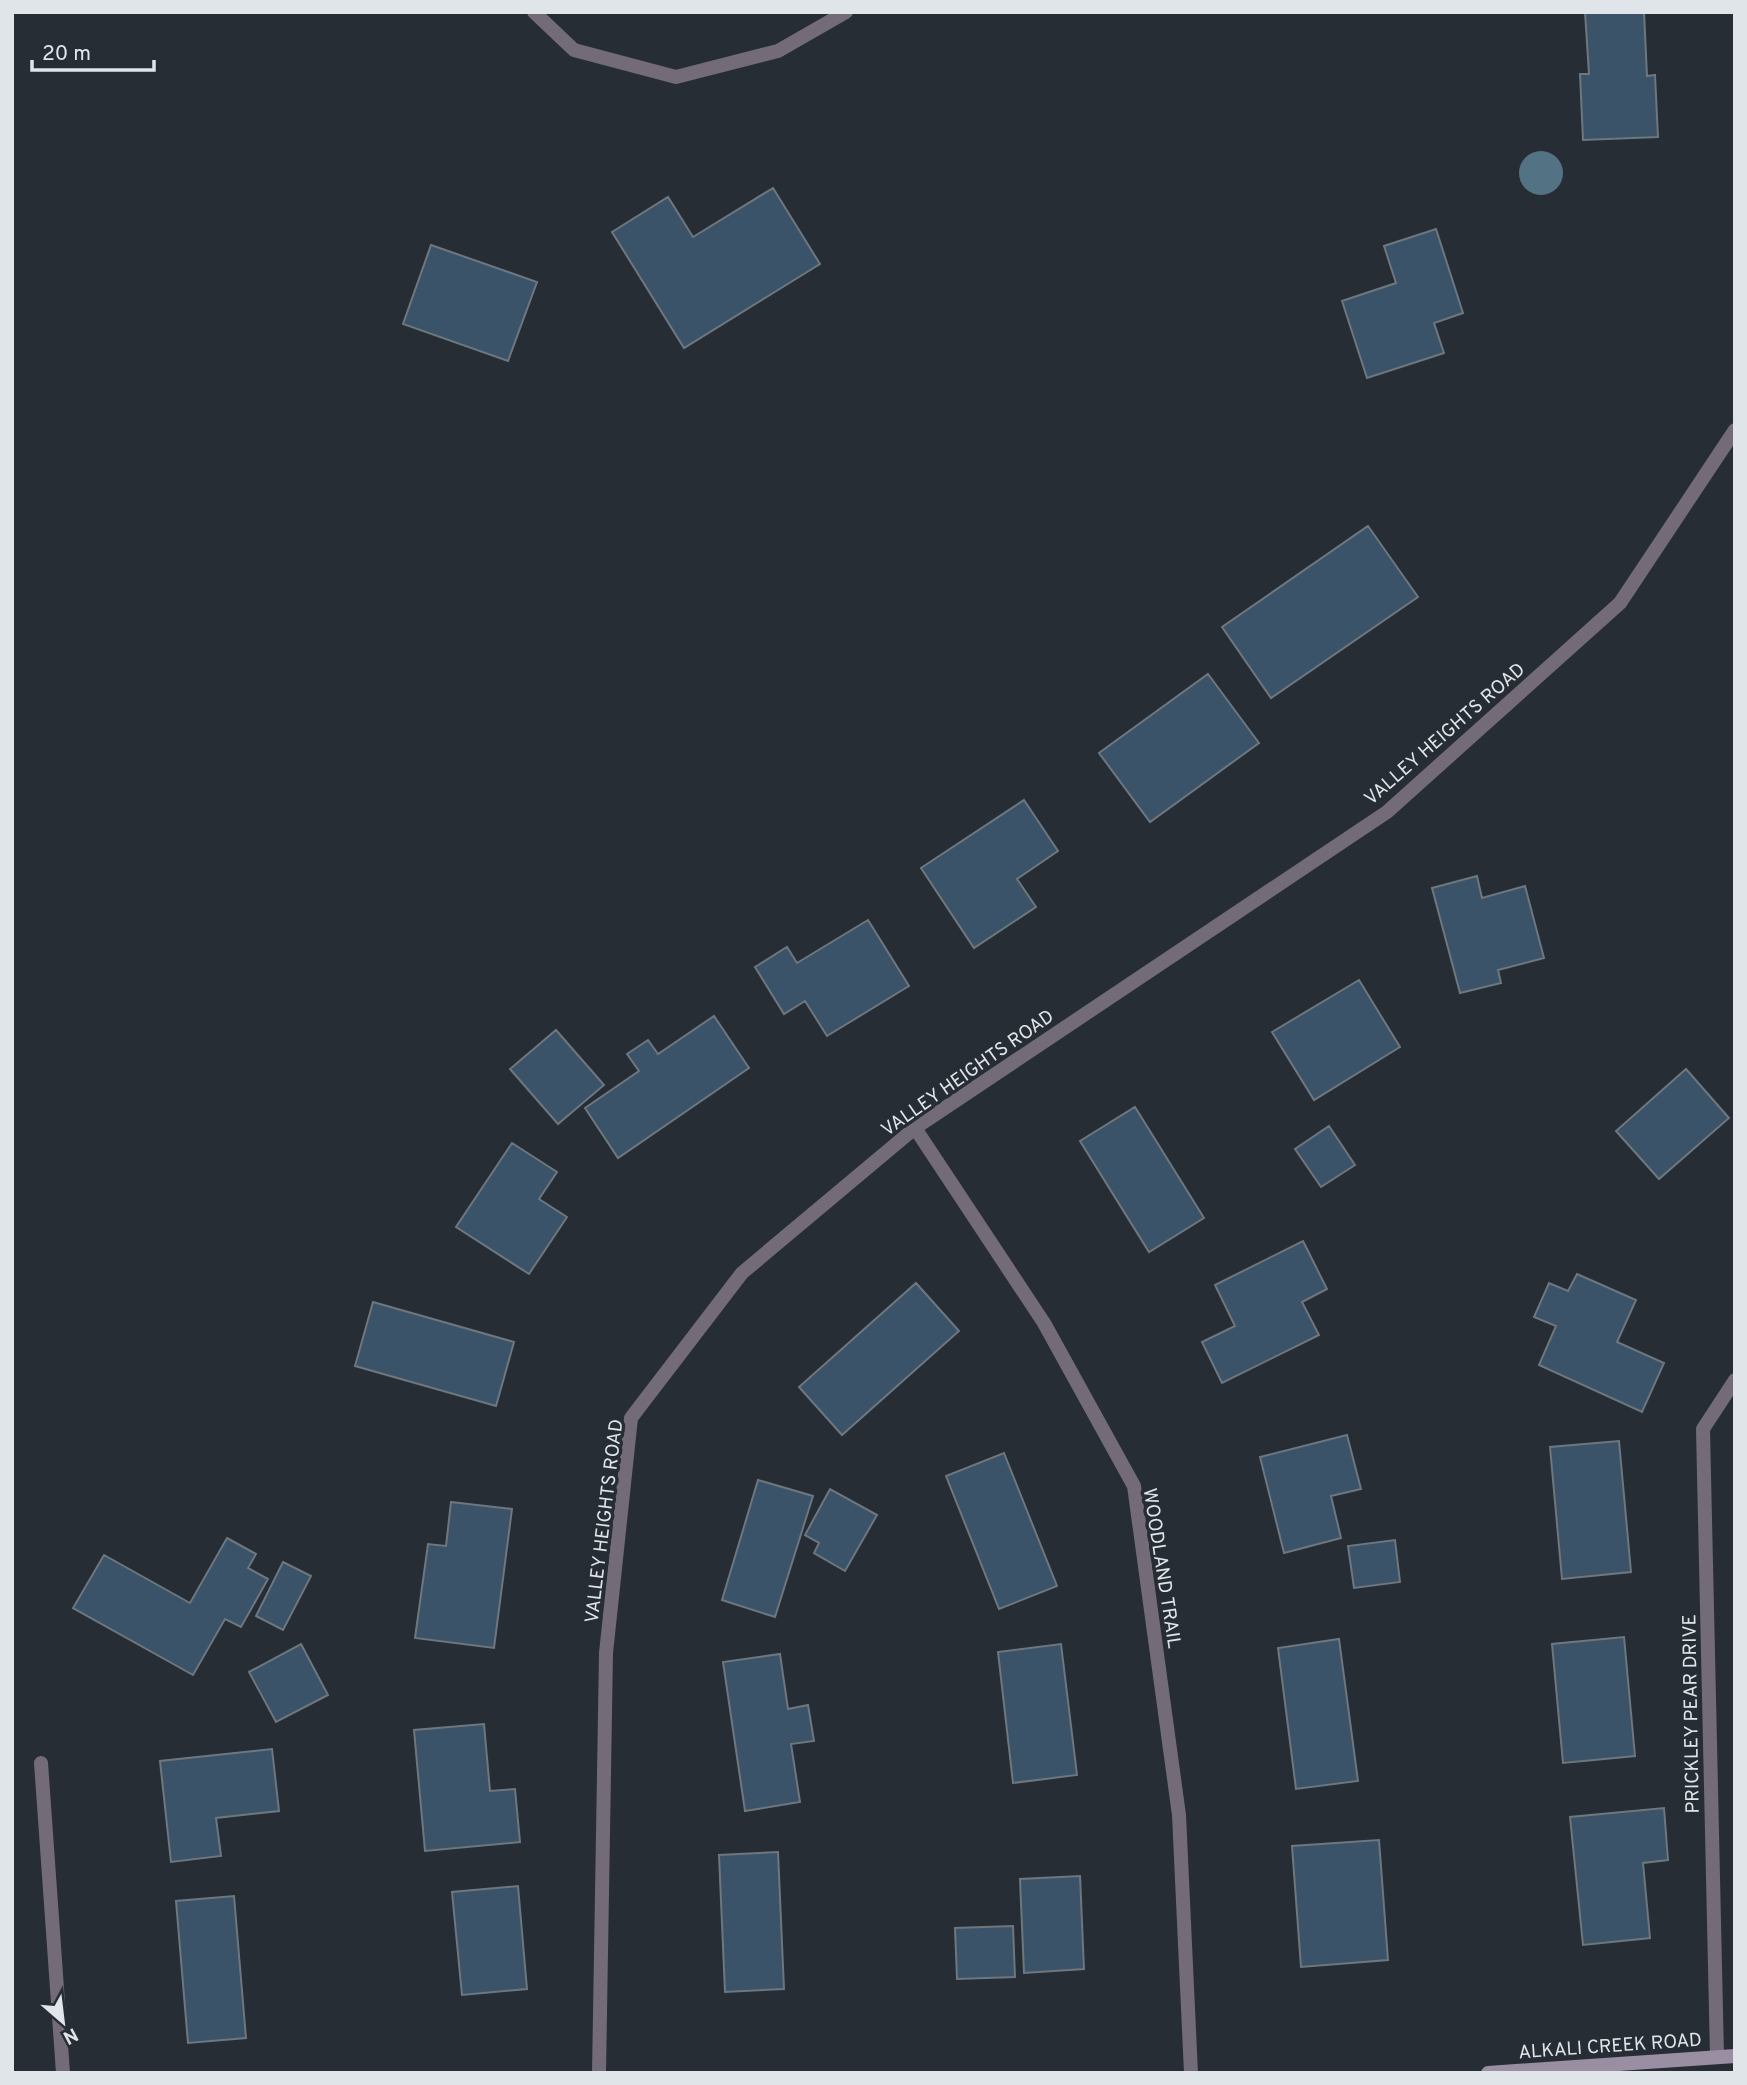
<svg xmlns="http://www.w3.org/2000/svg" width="1747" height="2085" font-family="Overpass,sans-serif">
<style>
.water{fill:#537385}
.building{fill:#3a5368;stroke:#6e767e;stroke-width:2}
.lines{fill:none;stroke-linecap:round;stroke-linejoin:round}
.street{stroke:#736b78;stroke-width:14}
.secondary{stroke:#9a8ea2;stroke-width:14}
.labels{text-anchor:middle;stroke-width:7;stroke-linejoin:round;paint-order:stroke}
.street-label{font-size:19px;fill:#e0e5e9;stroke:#262d34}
</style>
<rect width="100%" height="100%" fill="#262d34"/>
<path class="water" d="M1519 173a22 22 0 1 1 44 0a22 22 0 1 1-44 0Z"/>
<path class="building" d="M1585 12H1644L1647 76 1655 75 1658 137 1583 140 1580 74H1589Z
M773 188 820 264 684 348 612 232 668 197 693 237Z
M1436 229 1463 313 1434 323 1444 353 1367 378 1342 301 1396 283 1384 246Z
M431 245 537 282 508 361 403 324Z
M1368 526 1418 597 1271 698 1222 627Z
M1208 674 1259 743 1150 822 1099 753Z
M1024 800 1058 851 1017 879 1036 907 974 948 921 868Z
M1477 876 1482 898 1525 886 1544 958 1498 970 1501 983 1460 993 1432 888Z
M868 920 909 986 827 1036 805 1001 784 1014 755 967 787 947 797 963Z
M1359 980 1400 1047 1314 1100 1272 1032Z
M714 1016 749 1068 618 1158 585 1108 639 1071 627 1054 648 1040 658 1054Z
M556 1030 604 1085 558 1124 510 1069Z
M1686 1069 1729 1118 1659 1179 1616 1131Z
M1135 1107 1204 1218 1149 1252 1080 1141Z
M1329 1126 1355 1165 1321 1187 1295 1149Z
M512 1143 557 1172 539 1199 567 1217 529 1274 456 1227Z
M1303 1241 1327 1289 1302 1302 1319 1335 1222 1383 1202 1342 1235 1326 1215 1285Z
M1577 1274 1636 1300 1617 1342 1664 1363 1642 1412 1539 1365 1556 1326 1534 1317 1549 1283 1568 1291Z
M916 1283 959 1331 842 1435 799 1387Z
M373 1302 514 1342 496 1406 355 1366Z
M1347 1435 1361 1489 1331 1496 1341 1538 1284 1553 1260 1457Z
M1619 1441 1631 1572 1562 1579 1550 1447Z
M1004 1453 1057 1586 999 1609 946 1476Z
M758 1480 813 1496 775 1617 722 1600Z
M830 1489 877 1515 845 1571 814 1553 819 1543 805 1535Z
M451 1502 512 1509 494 1648 415 1638 428 1544 446 1546Z
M227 1538 256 1554 248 1568 268 1579 241 1627 225 1619 193 1675 73 1608 104 1555 190 1603Z
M1395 1540 1400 1582 1354 1588 1348 1546Z
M283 1562 311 1576 283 1630 256 1616Z
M1624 1637 1635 1756 1563 1763 1552 1644Z
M1339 1639 1358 1781 1296 1789 1278 1648Z
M301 1644 328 1695 276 1722 249 1672Z
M1061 1644 1077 1775 1013 1783 998 1652Z
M780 1654 788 1709 808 1705 814 1741 791 1744 800 1802 745 1811 723 1662Z
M484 1724 490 1791 515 1789 520 1842 425 1851 414 1730Z
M272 1749 279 1811 216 1818 221 1856 171 1862 160 1761Z
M1664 1808 1668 1860 1643 1863 1650 1938 1583 1945 1570 1817Z
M1379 1840 1388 1960 1301 1967 1292 1846Z
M778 1852 784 1989 725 1992 719 1855Z
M1080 1876 1084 1969 1024 1973 1020 1879Z
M518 1886 527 1989 462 1995 452 1892Z
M234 1896 246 2038 188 2043 176 1901Z
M1013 1926 1015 1977 957 1979 955 1928Z"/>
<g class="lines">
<path class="street" d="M534 12 574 50 676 77 778 51 846 12
M915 1128 1044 1323 1134 1486 1179 1815 1191 2073
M41 1763 63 2073
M1717 2056 1703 1429 1735 1380
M599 2073 606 1653 631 1418 742 1273 915 1128 1387 812 1620 603 1735 430"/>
<path class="secondary" d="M1488 2073 1735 2056"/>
</g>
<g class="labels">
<g class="street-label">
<text transform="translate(1444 733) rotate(-41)" y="7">VALLEY HEIGHTS ROAD</text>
<text transform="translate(967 1072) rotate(-35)" y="7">VALLEY HEIGHTS ROAD</text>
<text transform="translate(603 1521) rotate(-83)" y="7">VALLEY HEIGHTS ROAD</text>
<text transform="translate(1163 1568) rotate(81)" y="7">WOODLAND TRAIL</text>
<text transform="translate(1690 1714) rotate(-91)" y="7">PRICKLEY PEAR DRIVE</text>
<text transform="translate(1610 2045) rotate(-4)" y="7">ALKALI CREEK ROAD</text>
</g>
</g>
<rect width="1747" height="2085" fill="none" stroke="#e0e5e9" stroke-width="28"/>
<g transform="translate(63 2022) rotate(152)" stroke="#262d34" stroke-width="5" paint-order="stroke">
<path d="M0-5L12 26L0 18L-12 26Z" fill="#e0e5e9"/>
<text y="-10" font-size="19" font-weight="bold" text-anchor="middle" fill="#e0e5e9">N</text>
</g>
<path d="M32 60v10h122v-10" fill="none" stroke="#e0e5e9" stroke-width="3.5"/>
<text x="42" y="60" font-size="21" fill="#e0e5e9" stroke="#262d34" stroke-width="5" paint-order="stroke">20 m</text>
</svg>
